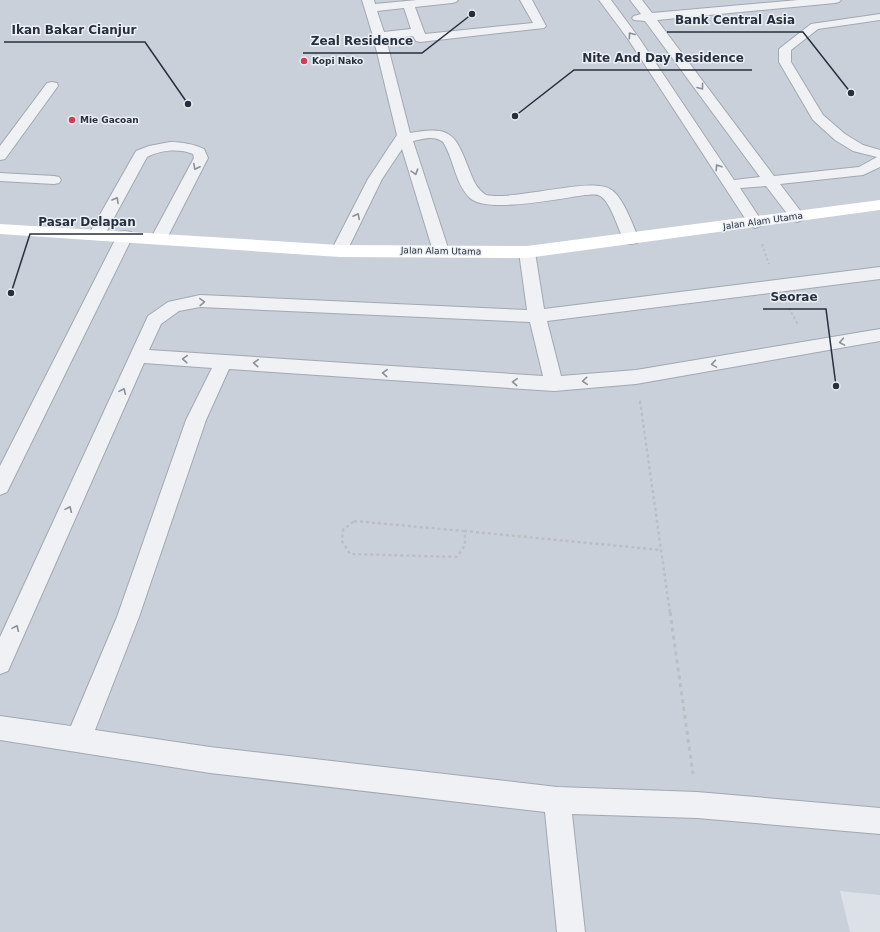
<svg xmlns="http://www.w3.org/2000/svg" width="880" height="932" font-family="'DejaVu Sans',sans-serif">
<style>
.built{fill:#cad0d9}
.lines{fill:none;stroke-linecap:round;stroke-linejoin:round}
.service-casing{stroke:#a2a8b1;stroke-width:2}
.path-far2{stroke:#bbbfc5;stroke-width:2;stroke-dasharray:2.5 2.5;stroke-linecap:butt}
.path-far1{stroke:#bbbfc5;stroke-width:2.5;stroke-dasharray:3 3;stroke-linecap:butt}
.path{stroke:#bbbfc5;stroke-width:3;stroke-dasharray:4 4;stroke-linecap:butt}
.service{fill:#eff1f5;fill-rule:evenodd}
.secondary{fill:#fff;fill-rule:evenodd}
.oneway{stroke:#8a909a}
.poi-dot{fill:#d23c56;stroke:#ecf0f5;stroke-width:1.5}
.labels{text-anchor:middle;stroke-width:3;stroke-linejoin:round;paint-order:stroke}
.far-poi-label{font-size:9px;font-weight:bold;fill:#262f3e;stroke:#ecf0f5;text-anchor:start}
.far-street-label{font-size:9px;fill:#262f3e;stroke:#ecf0f5}
.leader{fill:none;stroke:#262f3e;stroke-width:1.5}
.callout-dot{fill:#262f3e;stroke:#ecf0f5;stroke-width:1.5}
.callout-label{font-size:12px;text-anchor:middle;font-weight:bold;fill:#262f3e;stroke:#ecf0f5;stroke-width:3;stroke-linejoin:round;paint-order:stroke}
</style>
<rect width="100%" height="100%" fill="#dce1e7"/>
<path class="built" d="M0 0H880V895L840 891 850 932H0Z"/>
<g class="lines">
<g class="service-casing">
<path id="service" d="M362 0H374L375 4 417 0H458L456 2 452 3 415 7 425 34 533 23 520 0H532L546 26 544 28 420 42 416 41 413 36 386 39 410 133C453 125 456 136 470 172 474 182 477 189 486 195 516 201 589 177 610 189 623 196 633 226 639 239L637 243 631 244 625 243C619 232 610 198 598 195 595 194 589 195 585 195 562 198 487 214 470 198 455 184 454 159 443 142 433 135 424 139 413 141L449 251 447 255 441 256 435 255 433 251 402 149 382 179 345 255 339 256 333 255 331 251 368 179 397 135 373 36ZM404 8 411 29 384 32 377 11Z
M599 0H611L639 38 734 180 760 177 645 21 634 20 632 18 634 16 641 14 630 0H642L652 13 798 0H841L839 2 835 3 657 20 774 176 859 167 877 157 853 151 835 140 813 120 779 62V49L811 24 880 14V20L818 29 791 50V62L823 115 845 134 863 145 880 150V167L863 175 780 184 805 217 802 220 797 222 792 220 766 186 740 188 763 223 760 226 755 228 750 226 628 39Z
M52 82 57 83 58 86 5 159 0 160V146L47 83Z
M170 142C182 142 193 144 204 149L208 158 165 242 159 243 153 242 151 238 194 158 193 154C179 148 160 150 147 157L103 238 97 239 91 238 89 234 136 151 149 146Z
M0 173 54 176 59 177 61 180 59 183 54 184 0 181Z
M125 231 131 232 133 236 7 492 0 495V466L117 236 119 232Z
M527 247 533 248 535 252 544 309 880 267V279L547 321 561 376 636 370 880 329V341L636 384 554 391 229 369 206 420 139 617 95 730 210 747 557 787 697 792 880 808V834L697 818 572 814 585 932H557L545 812 210 773 0 740V716L71 726 117 617 186 420 212 368 144 363 8 671 0 674V637L148 316 168 302 200 295 527 310 519 252 521 248ZM200 307 530 322 543 376 149 350 161 324 179 311Z"/>
</g>
<path class="path-far2" d="M762 244 769 264
M789 308 798 325"/>
<path class="path-far1" d="M640 401 670 613
M354 521 464 531C467 543 464 549 456 557L350 554 342 541 343 530Z
M464 531 661 550"/>
<path class="path" d="M670 612 693 774"/>
<use href="#service" class="service"/>
<path class="secondary" d="M880 200V210L527 258 339 257 0 234V224L339 245 527 246Z"/>
</g>
<defs><path id="oneway-chevron" d="M-2-3.5L2.5 0L-2 3.5" fill="none" stroke-width="1.6" stroke-linecap="round" stroke-linejoin="round"/></defs>
<g class="oneway">
<use href="#oneway-chevron" transform="translate(631 35) rotate(-126)"/>
<use href="#oneway-chevron" transform="translate(701 87) rotate(53)"/>
<use href="#oneway-chevron" transform="translate(196 167) rotate(117)"/>
<use href="#oneway-chevron" transform="translate(718 167) rotate(-123)"/>
<use href="#oneway-chevron" transform="translate(415 172) rotate(72)"/>
<use href="#oneway-chevron" transform="translate(116 200) rotate(-61)"/>
<use href="#oneway-chevron" transform="translate(357 216) rotate(-63)"/>
<use href="#oneway-chevron" transform="translate(202 302) rotate(-2)"/>
<use href="#oneway-chevron" transform="translate(842 342) rotate(170)"/>
<use href="#oneway-chevron" transform="translate(185 359) rotate(-176)"/>
<use href="#oneway-chevron" transform="translate(256 363) rotate(-176)"/>
<use href="#oneway-chevron" transform="translate(714 364) rotate(171)"/>
<use href="#oneway-chevron" transform="translate(385 373) rotate(-176)"/>
<use href="#oneway-chevron" transform="translate(585 381) rotate(175)"/>
<use href="#oneway-chevron" transform="translate(515 382) rotate(-177)"/>
<use href="#oneway-chevron" transform="translate(123 391) rotate(-66)"/>
<use href="#oneway-chevron" transform="translate(69 509) rotate(-66)"/>
<use href="#oneway-chevron" transform="translate(16 628) rotate(-66)"/>
</g>
<g class="poi-dot">
<circle cx="304" cy="61" r="4"/>
<circle cx="72" cy="120" r="4"/>
</g>
<g class="labels">
<g class="far-poi-label">
<text x="312" y="64">Kopi Nako</text>
<text x="80" y="123">Mie Gacoan</text>
</g>
<g class="far-street-label">
<text transform="translate(763 221) rotate(-8)" y="3">Jalan Alam Utama</text>
<text transform="translate(441 251) rotate(1)" y="3">Jalan Alam Utama</text>
</g>
</g>
<path class="leader" d="M851 93L803 32H667M188 104L145 42H4M472 14L422 53H303M515 116L574 70H752M11 293L30 234H143M836 386L826 309H763"/>
<g class="callout-dot">
<circle cx="851" cy="93" r="4"/>
<circle cx="188" cy="104" r="4"/>
<circle cx="472" cy="14" r="4"/>
<circle cx="515" cy="116" r="4"/>
<circle cx="11" cy="293" r="4"/>
<circle cx="836" cy="386" r="4"/>
</g>
<g class="callout-label">
<text x="735" y="24">Bank Central Asia</text>
<text x="74" y="34">Ikan Bakar Cianjur</text>
<text x="362" y="45">Zeal Residence</text>
<text x="663" y="62">Nite And Day Residence</text>
<text x="87" y="226">Pasar Delapan</text>
<text x="794" y="301">Seorae</text>
</g>
</svg>
